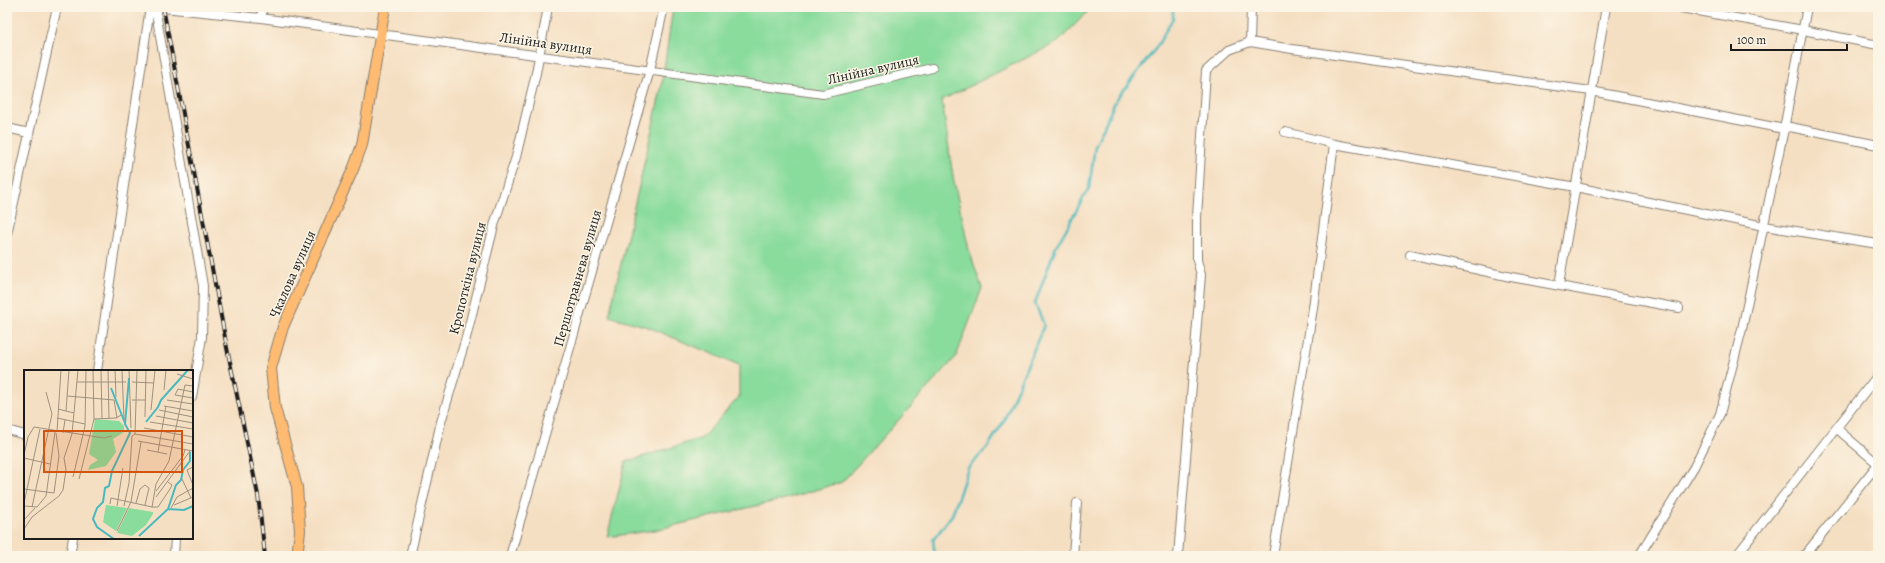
<svg xmlns="http://www.w3.org/2000/svg" width="1885" height="563" font-family="Alegreya,serif">
<style>
.green{fill:#8adc9d;stroke:#537c5c}
.lines{fill:none;stroke-linecap:round;stroke-linejoin:round}
.stream{stroke:#49b9bf;stroke-width:2.5}
.minor-casing{stroke:#887e6f;stroke-width:10}
.major-casing{stroke:#887e6f;stroke-width:12}
.minor{stroke:#fff;stroke-width:8}
.major{stroke:#ffbb71;stroke-width:10}
.rail-casing{stroke:#1c1c1c;stroke-width:4}
.rail{stroke:#fcf5e5;stroke-width:2.5;stroke-dasharray:8;stroke-linecap:butt}
.labels{text-anchor:middle;stroke-width:3;stroke-linejoin:round;paint-order:stroke}
.street-label{font-size:14px;fill:#1c1c1c;stroke:#fcf5e5}
.inset-river{fill:none;stroke:#49b9bf;stroke-width:2}
.inset-road{fill:none;stroke:#9e9180;stroke-width:1}
.view{fill:#d4530e;fill-opacity:0.15;stroke:#d4530e;stroke-width:2}
.inset-edge{fill:none;stroke:#1c1c1c;stroke-width:2}
</style>
<rect width="100%" height="100%" fill="#fcf5e5"/>
<filter id="ink" filterUnits="userSpaceOnUse"><feTurbulence type="fractalNoise" baseFrequency=".025" numOctaves="2"/><feDisplacementMap in="SourceGraphic" scale="8" xChannelSelector="R" yChannelSelector="G"/><feConvolveMatrix kernelMatrix="1 2 1 2 8 2 1 2 1" color-interpolation-filters="sRGB"/></filter>
<filter id="wash" filterUnits="userSpaceOnUse"><feTurbulence type="fractalNoise" baseFrequency=".012" numOctaves="4" result="noise"/><feDisplacementMap in="SourceGraphic" scale="16" xChannelSelector="R" yChannelSelector="G"/><feGaussianBlur stdDeviation="0.9" result="paint"/><feColorMatrix in="noise" values="0 0 0 0 0 0 0 0 0 0 0 0 0 0 0 0 0 1.4 0 .05"/><feComposite in="paint" operator="in"/></filter>
<g filter="url(#wash)">
<rect width="100%" height="100%" fill="#f5dfc2"/>
<path class="green" d="M673 7H1092L1058 42 942 100 953 177 969 250 982 288 956 357 842 482 785 499 655 530 607 537 626 462 702 438 739 397V365L648 327 609 316 661 90Z"/>
<g class="lines">
<path class="stream" d="M935 556 933 540 952 515 968 468 987 448 1004 421 1044 325 1035 303 1055 249 1089 188 1095 146 1116 100 1156 48 1173 18V7"/>
</g>
</g>
<g filter="url(#ink)">
<g class="lines">
<g class="minor-casing">
<path id="minor" d="M154 7 261 18 823 94 932 68
M155 7 203 286 202 337 192 397
M1675 7 1803 30 1878 45
M261 18 263 7
M1250 42 1251 7
M7 128 29 133
M1285 132 1334 144 1576 187 1764 226 1878 244
M7 234 57 7
M1410 255 1511 277 1679 308
M1559 285 1606 7
M97 371 150 7
M1836 428 1878 464
M7 430 25 435
M70 556 73 538
M174 556 175 538
M410 556 441 422 466 338 495 222 516 157 536 73 548 7
M510 556 650 70 664 7
M1073 556 1077 503
M1178 556 1201 275 1197 260V217L1206 71 1229 50 1250 42 1292 49 1591 91 1784 129 1790 127 1878 145
M1273 556 1313 308 1334 144
M1639 556 1694 467 1720 414 1742 329 1784 129 1807 7
M1736 556 1878 375
M1804 556 1878 464"/>
</g>
<g class="major-casing">
<path id="major" d="M297 556 300 531 297 487 275 408 271 368 283 327 354 167 362 145 385 7"/>
</g>
<use href="#minor" class="minor"/>
<use href="#major" class="major"/>
<g class="rail-casing">
<path id="rail" d="M163 7 227 348 258 495 265 556"/>
</g>
<use href="#rail" class="rail"/>
</g>
</g>
<g class="labels">
<g class="street-label">
<text transform="translate(546 43) rotate(8)" y="5">Лінійна вулиця</text>
<text transform="translate(873 69) rotate(-13)" y="5">Лінійна вулиця</text>
<text transform="translate(292 274) rotate(-66)" y="5">Чкалова вулиця</text>
<text transform="translate(467 278) rotate(-76)" y="5">Кропоткіна вулиця</text>
<text transform="translate(577 278) rotate(-74)" y="5">Першотравнева вулиця</text>
</g>
</g>
<g transform="translate(24 370)">
<rect width="169" height="169" fill="#f5dfc2"/>
<path d="M71 49 95 51 100 56V62L89 69 92 82 82 96 64 100 66 95 74 90 65 84ZM82 135 103 138 92 161 79 152ZM105 138 129 142V144L122 155 108 166 93 163Z" fill="#8adc9d"/>
<path class="inset-river" d="M87 18 101 53M122 52 134 37 137 30 164 0M144 139 160 140 169 136M115 166 144 139 152 115 157 110 159 100 166 91V82M90 169 73 157 69 149 73 138 79 132 81 118 85 116 88 101 106 63 101 54 105 8"/>
<path class="inset-road" d="M77 0 78 49M84 0 85 49M91 0 92 27M98 0 100 50M105 0 107 58M153 4 169 9M53 12H102M108 12 130 13M140 20 142 0M151 25 154 19 169 22M151 25 169 28M43 26 90 30 93 48M108 30H121M143 30 169 34M140 36 169 41M34 39 50 43M127 40 131 0M135 40 169 47M42 41 45 0M132 46 169 53M121 47 122 0M33 48 61 54M70 49 92 48 97 45M126 52 169 59M10 57 80 68 88 66M120 58 169 67M33 62 37 0M39 63 41 50M111 64 113 0M114 71 169 81M123 80 143 84M134 82 142 36M0 85 4 67 10 57M0 88 26 94M169 97 163 100 169 115M49 107 61 56 62 0M55 109 70 49 69 0M158 109 167 128M0 119 30 123 35 86 32 63M132 121 159 86 161 80M132 127 166 81M0 133 16 59M112 133 116 119 121 115 125 118 121 135M86 134 87 128 128 137 132 114 145 91 161 15 169 16M150 135 169 127M0 136 13 137 22 126 31 62M93 136 99 98M100 136 105 113 108 66 111 64 169 74M8 137 28 44 22 22M128 137H134L146 119 148 115 144 112M147 138 153 127 169 118M0 150 11 138M0 159 8 147 35 126 39 120 42 100 40 88 48 64 54 0M93 161 107 132 117 72"/>
<path class="view" d="M20 61H158V102H20Z"/>
<rect width="169" height="169" class="inset-edge"/>
</g>
<rect width="1885" height="563" fill="none" stroke="#fcf5e5" stroke-width="24"/>
<path d="M1731 44v6h116v-6" fill="none" stroke="#1c1c1c" stroke-width="2"/>
<text x="1737" y="44" font-size="12" fill="#1c1c1c" stroke="#fcf5e5" stroke-width="3" paint-order="stroke">100 m</text>
</svg>
